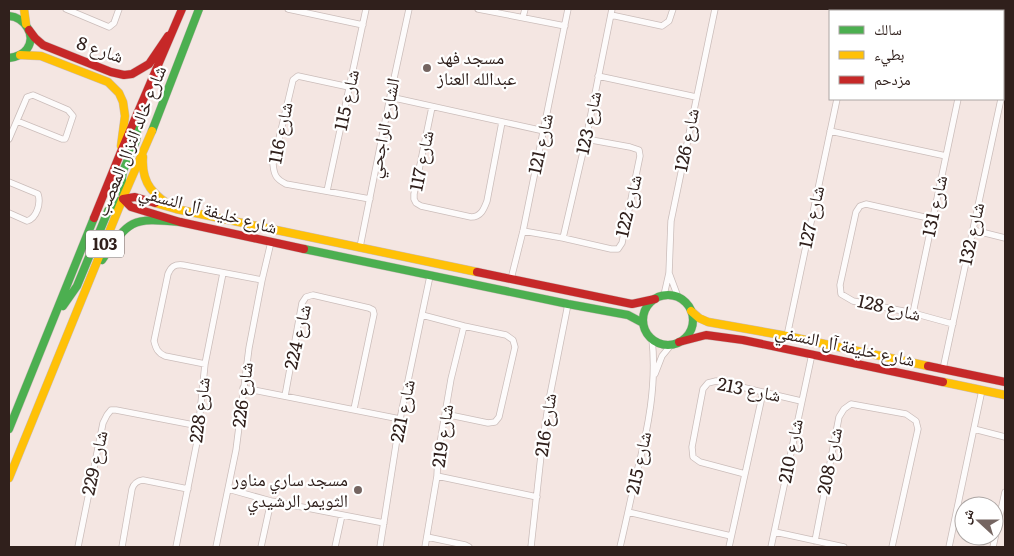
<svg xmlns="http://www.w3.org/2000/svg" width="1014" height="556" font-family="Literata,'Noto Naskh Arabic',serif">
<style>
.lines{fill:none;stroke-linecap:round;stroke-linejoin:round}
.street-casing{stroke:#cbbdba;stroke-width:7}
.fast-casing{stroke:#cbbdba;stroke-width:9}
.slow-casing{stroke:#cbbdba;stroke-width:9}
.jam-casing{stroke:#cbbdba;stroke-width:9}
.street{stroke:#fdfbfb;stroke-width:5.5}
.fast{stroke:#4caf50;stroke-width:8}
.slow{stroke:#ffc107;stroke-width:8}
.jam{stroke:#c62828;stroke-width:8}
.poi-dot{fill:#756561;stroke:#fff;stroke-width:2}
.labels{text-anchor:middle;stroke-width:4.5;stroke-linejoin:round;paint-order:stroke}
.shield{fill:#fff;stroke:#6e6360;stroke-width:1}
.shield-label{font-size:16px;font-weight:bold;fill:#30201c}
.street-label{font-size:18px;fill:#30201c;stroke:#fff}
.poi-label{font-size:18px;fill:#30201c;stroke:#fff;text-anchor:start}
</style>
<rect width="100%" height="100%" fill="#f4e6e2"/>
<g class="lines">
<g class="street-casing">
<path id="street" d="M66 9 109 27 114 23 119 9
M288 9 363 25
M478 9 565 26
M855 11 856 9
M897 11 898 9
M977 11 978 9
M611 15 662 26 669 21 673 9
M523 17 525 9
M598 76 696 97
M349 87 298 76 293 80 273 164C274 175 276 179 286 184L370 199
M1003 93 1005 81
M390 97 544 131
M432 107 414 194V199L416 203 421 206 471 217C481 217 484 209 487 201L502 122
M830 131 946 156
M9 139 27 97 33 95 68 110 73 116 66 137 65 139H62L17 121
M9 182 38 194C41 203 37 218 27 221L9 213
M327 191 366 9
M933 219 866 204 860 206 856 212 840 285 841 294 853 301 913 313 953 324
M973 230 1005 238
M523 231 563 238 611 249H618L622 243 640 156 639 150 630 147 586 139
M563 238 586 139 612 9
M360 247 390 97 409 9
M669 273 678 297
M511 279 523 231 568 9
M664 295 669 273 671 221 715 9
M913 313 958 99
M422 315 464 326 506 335 513 340 515 347 499 417 495 422 488 423 445 414
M787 336 837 99
M205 364 165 356C158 353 156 349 154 341L168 274C171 267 174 264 183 265L262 280
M943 369 1001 99
M655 374 662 356 671 345
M243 388 400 419
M285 396 302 303 306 297 313 295 369 308 373 310 374 314 354 409
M974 429 1005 437
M745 474 700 462 693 457 692 447 703 389 708 383 716 381 801 401
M437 476 537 497
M228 489 271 501 384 523
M628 512 731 536
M775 532 844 547
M427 537 465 545 469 547
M815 541 839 417 844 409 851 404 906 414 916 421 918 429 892 547
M78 547 103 423 107 415 111 410H116L199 426
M122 547 132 489C134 483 137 481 143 480L188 489
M176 547 197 442 205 364 223 273
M216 547 236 450 249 348 262 280 271 242
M261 547 271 501
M335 547 342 515
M380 547 400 419 430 276
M425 547 437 476 438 455 451 379 464 326
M531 547 542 446 549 400 568 304
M620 547C626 522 631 497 637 472 648 429 657 384 652 339
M729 547 763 392
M771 547 812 354
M949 547 982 390
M993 547 1005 492"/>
</g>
<g class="fast-casing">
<path id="fast" d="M9 16C24 17 37 35 27 49 23 55 16 57 9 58
M152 131 199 9
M304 249 568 304 628 315 643 323
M102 260C129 220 131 217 180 222
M643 320a25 25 0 1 1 50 0a25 25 0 1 1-50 0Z
M63 306 77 286 108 211 115 203 123 199 122 178 123 171 136 141 138 122
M9 429 94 218"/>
</g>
<g class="slow-casing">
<path id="slow" d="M24 9 26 24
M20 55 41 56 108 82 119 93 123 102 125 116 121 146
M143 157C141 184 154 196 176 209
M155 203 176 209 477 272
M691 311 699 318 708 322 787 336 928 366
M943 382 1005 395
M9 478 125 193 152 131"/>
</g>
<g class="jam-casing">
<path id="jam" d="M29 30 35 38 43 45 111 72 124 75 132 74 149 64 168 36
M155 203 135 197 123 199 131 207 180 222 304 249
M94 218 120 154 182 9
M477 272 632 304 655 299
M679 342 706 335 743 340 943 382
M928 366 1005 382"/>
</g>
<use href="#street" class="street"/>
<use href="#fast" class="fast"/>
<use href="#slow" class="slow"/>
<use href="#jam" class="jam"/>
</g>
<g class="poi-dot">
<circle cx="427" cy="68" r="5"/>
<circle cx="358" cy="490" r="5"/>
</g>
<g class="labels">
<rect class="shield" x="86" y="230.5" width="38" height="27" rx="4"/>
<g class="shield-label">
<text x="105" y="250">103</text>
</g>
<g class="street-label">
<text transform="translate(100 50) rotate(18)" y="6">شارع 8</text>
<text transform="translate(347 100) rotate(-78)" y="6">شارع 115</text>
<text transform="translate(589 123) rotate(-78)" y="6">شارع 123</text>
<text transform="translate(384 128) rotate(-79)" y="6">الشارع الراجحي</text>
<text transform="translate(281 133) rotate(-79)" y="6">شارع 116</text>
<text transform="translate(687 140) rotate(-79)" y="6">شارع 126</text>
<text transform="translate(131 141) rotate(-68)" y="6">شارع خالد النزال المعصب</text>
<text transform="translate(541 144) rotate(-78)" y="6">شارع 121</text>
<text transform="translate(422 161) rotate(-79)" y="6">شارع 117</text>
<text transform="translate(629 206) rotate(-77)" y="6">شارع 122</text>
<text transform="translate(935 206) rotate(-78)" y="6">شارع 131</text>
<text transform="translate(208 210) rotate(15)" y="6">شارع خليفة آل النسفي</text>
<text transform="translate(812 217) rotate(-78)" y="6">شارع 127</text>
<text transform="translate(972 234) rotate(-78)" y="6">شارع 132</text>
<text transform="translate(889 308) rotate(13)" y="6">شارع 128</text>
<text transform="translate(298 337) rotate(-77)" y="6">شارع 224</text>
<text transform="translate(845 346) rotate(12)" y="6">شارع خليفة آل النسفي</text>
<text transform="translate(749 390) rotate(11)" y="6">شارع 213</text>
<text transform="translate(243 395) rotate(-83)" y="6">شارع 226</text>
<text transform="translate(200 410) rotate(-83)" y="6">شارع 228</text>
<text transform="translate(403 411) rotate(-79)" y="6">شارع 221</text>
<text transform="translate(546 425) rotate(-82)" y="6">شارع 216</text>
<text transform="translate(443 436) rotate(-82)" y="6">شارع 219</text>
<text transform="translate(791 451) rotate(-79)" y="6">شارع 210</text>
<text transform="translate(830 461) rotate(-79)" y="6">شارع 208</text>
<text transform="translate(95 463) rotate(-78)" y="6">شارع 229</text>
<text transform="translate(639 463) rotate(-78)" y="6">شارع 215</text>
</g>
<g class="poi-label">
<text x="437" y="64">مسجد فهد<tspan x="437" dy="21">عبدالله العناز</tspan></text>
<text x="348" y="486" text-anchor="end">مسجد ساري مناور<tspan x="348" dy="21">الثويمر الرشيدي</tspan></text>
</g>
</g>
<rect width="1014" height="556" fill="none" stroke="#30201c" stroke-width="20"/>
<rect x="829" y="10" width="175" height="90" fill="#ffffff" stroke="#aca6a4"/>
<rect x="839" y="26" width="25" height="8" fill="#4caf50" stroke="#aca6a4"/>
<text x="874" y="35" font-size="15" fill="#30201c">سالك</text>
<rect x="839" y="51" width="25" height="8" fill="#ffc107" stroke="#aca6a4"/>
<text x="874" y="60" font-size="15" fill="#30201c">بطيء</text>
<rect x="839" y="76" width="25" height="8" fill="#c62828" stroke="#aca6a4"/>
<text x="874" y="85" font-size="15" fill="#30201c">مزدحم</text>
<g transform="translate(979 521) rotate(291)"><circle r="24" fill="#ffffff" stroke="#aca6a4"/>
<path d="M0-4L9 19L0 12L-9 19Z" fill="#756561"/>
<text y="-8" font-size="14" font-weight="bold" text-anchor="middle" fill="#30201c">ش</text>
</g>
</svg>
